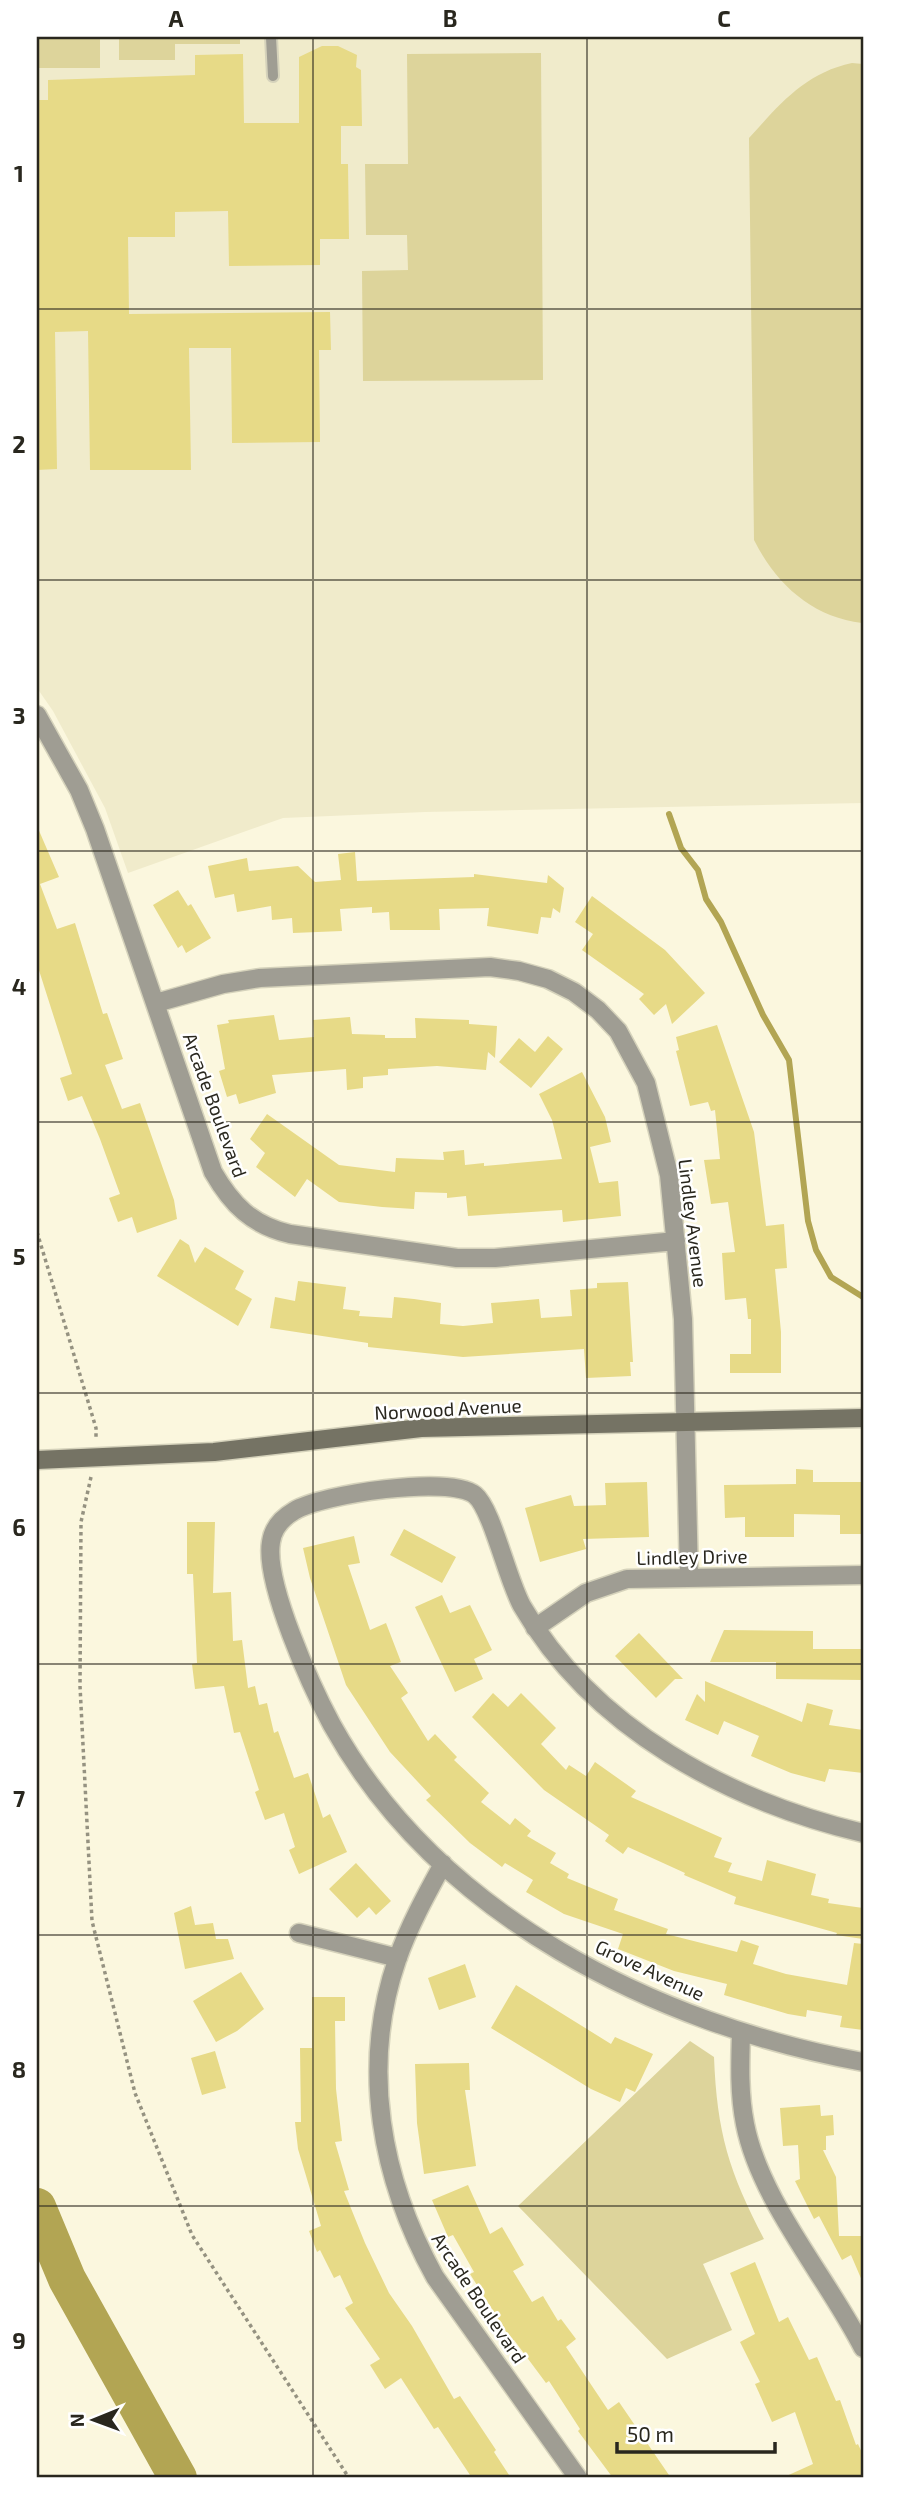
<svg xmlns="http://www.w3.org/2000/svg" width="900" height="2515" font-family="'Exo 2',sans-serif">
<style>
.built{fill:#f0ebcb}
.green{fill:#ddd49b}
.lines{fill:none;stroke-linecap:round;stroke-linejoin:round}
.stream{stroke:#b2a553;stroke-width:6}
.river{stroke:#b2a553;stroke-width:38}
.building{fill:#e7da87}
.lane-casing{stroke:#d5d2bb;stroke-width:14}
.street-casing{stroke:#d5d2bb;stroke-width:21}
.secondary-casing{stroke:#d5d2bb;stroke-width:21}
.path{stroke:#959281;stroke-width:3.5;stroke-dasharray:3.5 3.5;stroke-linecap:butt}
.lane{stroke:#9f9d93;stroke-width:10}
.street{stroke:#9f9d93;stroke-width:18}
.secondary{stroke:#757364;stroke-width:18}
.grid{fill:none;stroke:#29271e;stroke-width:2;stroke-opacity:0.55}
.labels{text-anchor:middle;stroke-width:5;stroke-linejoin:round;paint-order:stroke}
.street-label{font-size:19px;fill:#29271e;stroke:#fff}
.neatline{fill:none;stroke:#29271e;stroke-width:2.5}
.grid-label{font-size:23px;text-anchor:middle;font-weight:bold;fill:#29271e}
</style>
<rect width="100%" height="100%" fill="#fbf7de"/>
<path class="built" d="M37 37H863V803L425 812 283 818 128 873 105 808 53 711 37 688Z"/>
<path class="green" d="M37 37H100V68H37Z
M119 37H240V44H175V60H119Z
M541 53 543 380 363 381 362 271 408 270 407 235H366L365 164H408L407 54Z
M852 63 863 64 862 623C812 617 776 584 754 540L749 138C780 104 805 73 852 63Z
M690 2041 714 2057C717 2133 729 2172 764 2239L703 2264 732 2330 667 2359 518 2206Z"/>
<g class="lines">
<path class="stream" d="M669 814 681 848 698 870 706 899 721 922 763 1015 789 1060 808 1221 816 1250 831 1277 863 1297"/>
<path class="river" d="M37 2207 67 2279 178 2478"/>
</g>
<path class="building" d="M322 46H338L357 55 356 67 361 70 362 126H341V164H348L349 239H320V265L229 266 228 211 175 212V237H128L129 314 330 312 331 350H319L320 442 232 443 231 348H189L191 470H90L88 331 55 332 57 469 37 470V100H48V80L195 75V55L243 54 244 123H299V57Z
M37 826 59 877 40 884 57 929 75 923 103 1014 107 1013 123 1059 105 1065 122 1109 140 1103 174 1200 177 1219 137 1233 132 1217 118 1222 109 1198 120 1194 100 1139 82 1096 68 1101 60 1078 72 1074 37 964Z
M355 852 357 881 474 877V874L547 883 548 875 564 888 560 913 553 908 551 918 541 917 538 934 487 926 489 908 439 909 440 930H390L389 912 372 913V907L340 909 342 931 293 933 292 918 272 920 271 906 237 912 234 894 215 898 208 866 247 858 249 871 298 866 315 882 341 880 338 854Z
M178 890 188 906 191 904 211 938 186 953 182 945 178 948 153 905Z
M592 896 665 950 705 993 672 1024 666 1004 654 1015 639 999 644 994 582 950 593 934 575 922Z
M274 1015 279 1040 314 1037 313 1020 350 1017 352 1034 385 1035V1038H416L415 1018 469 1020V1024L497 1026 495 1058 488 1052 486 1070 437 1066 388 1069V1075L363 1077V1088L347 1090 346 1069 272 1075 276 1093 239 1104 236 1094 227 1097 219 1071 225 1069 217 1025 229 1023 228 1020Z
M717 1025 754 1132 766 1226 784 1224 787 1268 775 1269 781 1332V1373H730V1354H751V1319H748L746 1298 725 1300 722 1253 735 1252 728 1202 711 1204 704 1160 720 1159 715 1110 711 1111 708 1102 690 1106 676 1051 679 1050 676 1037Z
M548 1036 563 1049 531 1088 499 1062 519 1038 535 1052Z
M582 1072 605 1117 611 1142 590 1147 599 1183 618 1181 621 1216 563 1222 562 1210 468 1216 466 1196 447 1198V1193L415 1192 414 1209 382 1207 339 1202 307 1179 295 1197 256 1167 265 1153 250 1139 267 1114 339 1165 395 1172 396 1158 444 1160 443 1152 464 1150 465 1165 484 1163V1166L562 1159 552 1120 539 1094Z
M180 1239 189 1245 195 1263 205 1247 244 1271 235 1289 252 1299 238 1326 157 1276Z
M298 1281 346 1287 343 1309 360 1311 359 1316 392 1318 394 1297 414 1299 441 1303 440 1324 463 1326 493 1323 491 1303 505 1302 539 1299 541 1318 572 1316 570 1290 597 1288V1283L628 1282 633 1362H630L631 1376 586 1378 584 1349 463 1357 368 1347V1343L270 1328 275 1297 295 1301Z
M796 1469 813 1470V1482H861L862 1534H840V1515L794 1514V1537H745V1517L725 1518 724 1485 796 1484Z
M647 1482 649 1537 583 1539 586 1549 540 1562 525 1508 571 1495 574 1506 606 1505 605 1483Z
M187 1522H215L213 1593 231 1592 233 1641 242 1640 248 1688 255 1686 259 1705 267 1703 274 1733 278 1731 294 1778 308 1773 323 1818 330 1814 347 1852 299 1874 289 1850 295 1847 284 1813 265 1820 255 1792 259 1790 240 1732 234 1733 224 1686 195 1689 192 1664 197 1663 193 1574H187Z
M404 1529 456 1557 442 1583 390 1555Z
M354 1536 360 1563 348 1565 370 1630 386 1623 401 1662 390 1666 408 1693 401 1698 428 1741 435 1734 457 1757 454 1760 489 1793 481 1802 510 1825 515 1818 531 1831 527 1836 556 1853 550 1863 569 1874 567 1878 618 1899 614 1910 668 1929 666 1934 737 1952 741 1940 759 1946 753 1964 786 1974 847 1985 854 1943 863 1944V2030L840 2027 842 2016 807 2010 806 2017 788 2014 724 1995 727 1984 674 1971 618 1949 623 1934 564 1914 526 1892 533 1880 505 1863 502 1867 470 1843 426 1800 431 1796 390 1752 346 1685 310 1578 303 1548Z
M442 1595 450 1613 470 1605 492 1650 474 1659 483 1679 455 1692 415 1607Z
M724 1630 813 1631V1649H863V1680L776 1679V1662H710Z
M639 1633 683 1679H675L656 1698 615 1656Z
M705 1681 802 1722 807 1703 833 1710 829 1725 863 1730V1773L829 1769 825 1782 791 1773 751 1756 759 1736 724 1721 718 1735 685 1720 697 1694 705 1702Z
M493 1693 508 1707 521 1693 556 1728 541 1744 566 1770 569 1765 586 1776 595 1762 636 1791 631 1797 722 1838 714 1857 732 1863 728 1872 762 1881 767 1860 816 1874 811 1895 829 1899 828 1903 863 1908V1939L836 1935 837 1933 734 1904 736 1897 684 1875 685 1873 628 1847 623 1854 605 1841 609 1835 544 1790 472 1717Z
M356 1863 391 1901 376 1915 369 1907 357 1918 329 1889Z
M191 1906 195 1925 213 1923 216 1939H228L234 1959 185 1969 174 1913Z
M465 1964 476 1997 439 2010 428 1978Z
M241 1972 264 2009 237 2031 216 2042 193 2001Z
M516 1985 611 2044 615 2037 653 2054 635 2092 626 2088 620 2102 591 2089 491 2028Z
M312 1997H345V2021H335L336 2089 342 2141 335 2142 349 2190 344 2191 365 2243 389 2293 412 2326 454 2399 460 2396 496 2450 494 2452 511 2478H472L438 2427 434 2429 401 2378 385 2389 370 2365 380 2359 345 2308 353 2303 340 2275 334 2278 320 2250 317 2252 309 2231 321 2226 298 2149 295 2122H301L300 2048H312Z
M215 2051 226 2088 202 2095 191 2058Z
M469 2063 470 2090H465L476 2166 424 2174 417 2123 415 2064Z
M820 2105 821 2116 833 2115 834 2135 826 2136V2150H823L836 2177 839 2236H863V2283L851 2255 842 2260 819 2216 814 2219 795 2181 800 2179 798 2145 783 2146 780 2108Z
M468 2185 490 2234 502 2227 524 2265 513 2271 532 2302 543 2296 558 2321 561 2319 576 2339 566 2347 608 2410 619 2402 671 2478H613L578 2431 580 2429 549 2381 546 2383 514 2340 512 2341 470 2274 474 2272 453 2235 448 2237 432 2200Z
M755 2262 779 2322 788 2317 809 2360 817 2357 836 2401 840 2400 856 2445 858 2444 863 2455V2478H782L813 2464 795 2412 772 2422 755 2384 760 2382 740 2342 755 2334 730 2273Z"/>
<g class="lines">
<g class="lane-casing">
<path id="lane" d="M271 37 273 76"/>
</g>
<g class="street-casing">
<path id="street" d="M37 715 79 790 95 829 213 1172C232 1205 252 1225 290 1234L457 1258H495L676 1241
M156 1003 223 984 260 978 490 967 519 971 548 979 574 992 598 1010 618 1031 646 1083 669 1175 683 1319 689 1577
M535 1628 586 1593 627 1579 863 1575
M863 1833C729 1801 593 1729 522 1606 507 1579 492 1509 475 1495 450 1475 321 1494 294 1511 282 1518 273 1528 271 1542 264 1583 312 1688 332 1725 438 1916 656 2024 863 2062
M443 1864C426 1895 409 1926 397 1960 360 2068 381 2179 435 2277L578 2478
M299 1933 398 1958
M741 2033C740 2064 739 2094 745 2124 760 2201 827 2277 863 2348"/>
</g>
<g class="secondary-casing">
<path id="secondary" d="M37 1460 214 1452 421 1428 863 1418"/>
</g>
<path class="path" d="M37 1232 96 1428V1438
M91 1477 81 1522 80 1686 92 1921 135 2093 192 2235 349 2478"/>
<use href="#lane" class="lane"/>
<use href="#street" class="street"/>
<use href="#secondary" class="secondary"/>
</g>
<path class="grid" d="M313 37V2478M587 37V2478M37 309H863M37 580H863M37 851H863M37 1122H863M37 1393H863M37 1664H863M37 1935H863M37 2206H863"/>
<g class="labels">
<g class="street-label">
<text transform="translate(215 1105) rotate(70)" y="7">Arcade Boulevard</text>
<text transform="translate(693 1223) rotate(83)" y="7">Lindley Avenue</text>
<text transform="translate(448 1409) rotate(-3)" y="7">Norwood Avenue</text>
<text transform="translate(692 1557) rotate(-1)" y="7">Lindley Drive</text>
<text transform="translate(650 1970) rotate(25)" y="7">Grove Avenue</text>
<text transform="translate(479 2298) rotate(56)" y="7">Arcade Boulevard</text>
</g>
</g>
<rect width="900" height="2515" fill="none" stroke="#ffffff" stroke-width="77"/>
<g transform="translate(94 2420) rotate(269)" stroke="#ffffff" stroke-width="5" paint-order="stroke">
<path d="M0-5L12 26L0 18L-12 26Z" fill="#29271e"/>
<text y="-10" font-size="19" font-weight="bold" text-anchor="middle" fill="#29271e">N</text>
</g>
<path d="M617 2442v10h158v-10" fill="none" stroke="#29271e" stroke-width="3.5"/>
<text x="627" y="2442" font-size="21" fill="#29271e" stroke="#ffffff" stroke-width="5" paint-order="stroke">50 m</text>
<rect x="38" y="38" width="824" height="2438" class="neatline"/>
<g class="grid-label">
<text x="176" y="27">A</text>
<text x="450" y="27">B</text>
<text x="724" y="27">C</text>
<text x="19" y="182">1</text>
<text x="19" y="453">2</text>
<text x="19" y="724">3</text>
<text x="19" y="995">4</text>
<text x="19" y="1265">5</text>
<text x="19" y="1536">6</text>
<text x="19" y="1807">7</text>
<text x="19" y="2078">8</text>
<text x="19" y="2349">9</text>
</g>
</svg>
